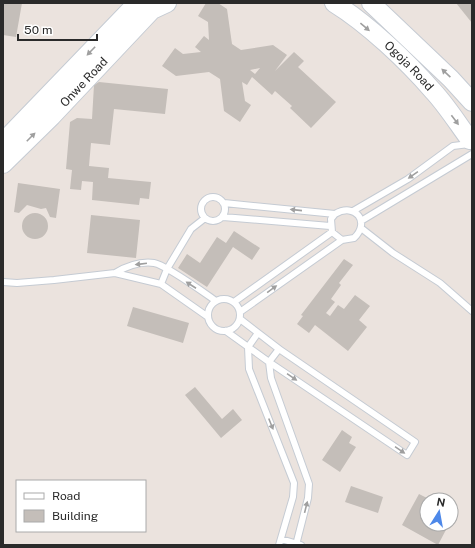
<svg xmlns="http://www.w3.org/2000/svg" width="475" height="548" font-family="'Public Sans',sans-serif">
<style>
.building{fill:#c4beb9;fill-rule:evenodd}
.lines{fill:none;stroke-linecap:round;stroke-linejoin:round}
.service-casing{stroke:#c5cbd3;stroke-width:8}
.secondary-casing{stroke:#c5cbd3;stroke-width:20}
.service{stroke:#fff;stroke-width:6}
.secondary{stroke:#fff;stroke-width:18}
.oneway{fill:#9f9f9f}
.labels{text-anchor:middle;stroke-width:4;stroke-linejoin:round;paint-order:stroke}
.street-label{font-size:12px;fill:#2a2a2a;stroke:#fff}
</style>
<rect width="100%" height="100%" fill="#ebe3de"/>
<path class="building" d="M3 3H22L16 37 3 35Z
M206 3H218L227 9 232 44 241 50 273 45 287 55 275 71 294 52 304 61 298 67 336 102 311 128 290 108 292 106 275 91 272 95 252 77 247 85 242 82 245 101 251 105 240 122 224 111 220 79 209 72 176 76 162 66 175 48 183 54 201 52 195 47 204 36 209 40 208 22 198 16ZM260 68 255 74 250 70Z
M456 3H472V23Z
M99 82 168 89 165 114 114 109 110 145 91 143 89 166 109 168 108 178 151 182 149 199 140 198 139 205 92 200 93 182 82 181 81 190 70 189 72 170 66 169 70 122 77 118 92 119 94 85Z
M18 183 60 189 56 218 50 217 46 208 41 209 27 205 19 213 14 212Z
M22 226a13 13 0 1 1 26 0a13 13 0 1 1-26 0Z
M91 215 140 220 136 258 87 253Z
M234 231 260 248 252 260 233 247 207 287 178 268 187 254 200 263 217 237 226 243Z
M344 259 353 265 339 283 341 285 331 299 335 302 326 313 330 316 338 305 344 309 355 295 370 306 359 320 367 327 348 351 315 325 309 333 297 324 303 316 301 315Z
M133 307 189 323 183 343 127 326Z
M195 387 222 419 233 409 242 420 221 438 185 395Z
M342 430 352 437 349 443 356 447 340 472 322 460Z
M351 486 383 497 378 513 345 502Z
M419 494 431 500H427V524H449L438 545 402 525Z
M451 511 455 514 451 521Z"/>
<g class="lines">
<g class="service-casing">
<path id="service" d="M201 209a12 12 0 1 1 24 0a12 12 0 1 1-24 0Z
M224 203 335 214C355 202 371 222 354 238L342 240 332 232 331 219 335 214
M353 211 408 179 453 146 469 144
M223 217 330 226
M361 221 472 154
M361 228 393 253 440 283 472 311
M115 273C127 266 140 261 154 263 166 265 203 292 216 301
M3 282 17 283 54 280 115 273 161 284 208 317
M161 284 167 269 191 229 205 218
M208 315a16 16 0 1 1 32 0a16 16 0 1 1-32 0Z
M234 302 332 232
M240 312 342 240
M226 331 269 362 407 455 415 442 279 349 240 319
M258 333 248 347 249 369 294 483 293 497 279 545
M279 349 269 362 271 378 309 484 308 498 296 545
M281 539 301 545"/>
</g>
<g class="secondary-casing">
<g id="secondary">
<path id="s1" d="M334 3C368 24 407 61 433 91 447 106 458 124 470 140"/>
<path d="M371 3 451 79 472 102"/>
<path d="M3 142 137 3"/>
<path id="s2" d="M3 164 52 116 152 10 167 3"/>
</g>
</g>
<use href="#service" class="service"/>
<use href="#secondary" class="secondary"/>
</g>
<defs><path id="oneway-solid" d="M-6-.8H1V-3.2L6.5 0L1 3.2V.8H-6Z"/></defs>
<g class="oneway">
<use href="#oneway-solid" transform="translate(365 27) rotate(40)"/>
<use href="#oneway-solid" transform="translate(91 51) rotate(134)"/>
<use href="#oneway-solid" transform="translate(446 73) rotate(-137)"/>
<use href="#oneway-solid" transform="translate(455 120) rotate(53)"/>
<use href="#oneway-solid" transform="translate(31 137) rotate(-45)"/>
<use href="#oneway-solid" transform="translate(413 175) rotate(145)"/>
<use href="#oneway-solid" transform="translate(296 210) rotate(-174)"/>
<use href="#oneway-solid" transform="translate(141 264) rotate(173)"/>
<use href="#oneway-solid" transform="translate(191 285) rotate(-147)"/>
<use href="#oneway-solid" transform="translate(272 289) rotate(-36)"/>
<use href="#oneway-solid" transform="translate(292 377) rotate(34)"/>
<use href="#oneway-solid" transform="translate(271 424) rotate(68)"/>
<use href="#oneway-solid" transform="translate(400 450) rotate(34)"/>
<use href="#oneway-solid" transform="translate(306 507) rotate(-76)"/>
</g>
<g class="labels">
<g class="street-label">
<text dy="4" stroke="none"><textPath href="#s1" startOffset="98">Ogoja Road</textPath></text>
<text dy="4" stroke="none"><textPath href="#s2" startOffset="115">Onwe Road</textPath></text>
</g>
</g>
<rect width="475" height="548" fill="none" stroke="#2a2a2a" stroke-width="8"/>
<rect x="16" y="480" width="130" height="52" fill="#ffffff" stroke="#aaaaaa"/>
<rect x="24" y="493" width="20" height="6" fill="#ffffff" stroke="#aaaaaa"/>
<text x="52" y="500" font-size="12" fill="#2a2a2a">Road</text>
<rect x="24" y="510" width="20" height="12" fill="#c4beb9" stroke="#aaaaaa"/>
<text x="52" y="520" font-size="12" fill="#2a2a2a">Building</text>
<g transform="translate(439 512) rotate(11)"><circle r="19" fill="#ffffff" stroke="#aaaaaa"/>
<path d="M0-3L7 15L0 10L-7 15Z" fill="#4d88e9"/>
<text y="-6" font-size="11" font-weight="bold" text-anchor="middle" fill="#2a2a2a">N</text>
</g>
<path d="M18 34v6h79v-6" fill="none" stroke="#2a2a2a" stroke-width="2"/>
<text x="24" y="34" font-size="12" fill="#2a2a2a" stroke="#ffffff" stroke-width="3" paint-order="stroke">50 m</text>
</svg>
